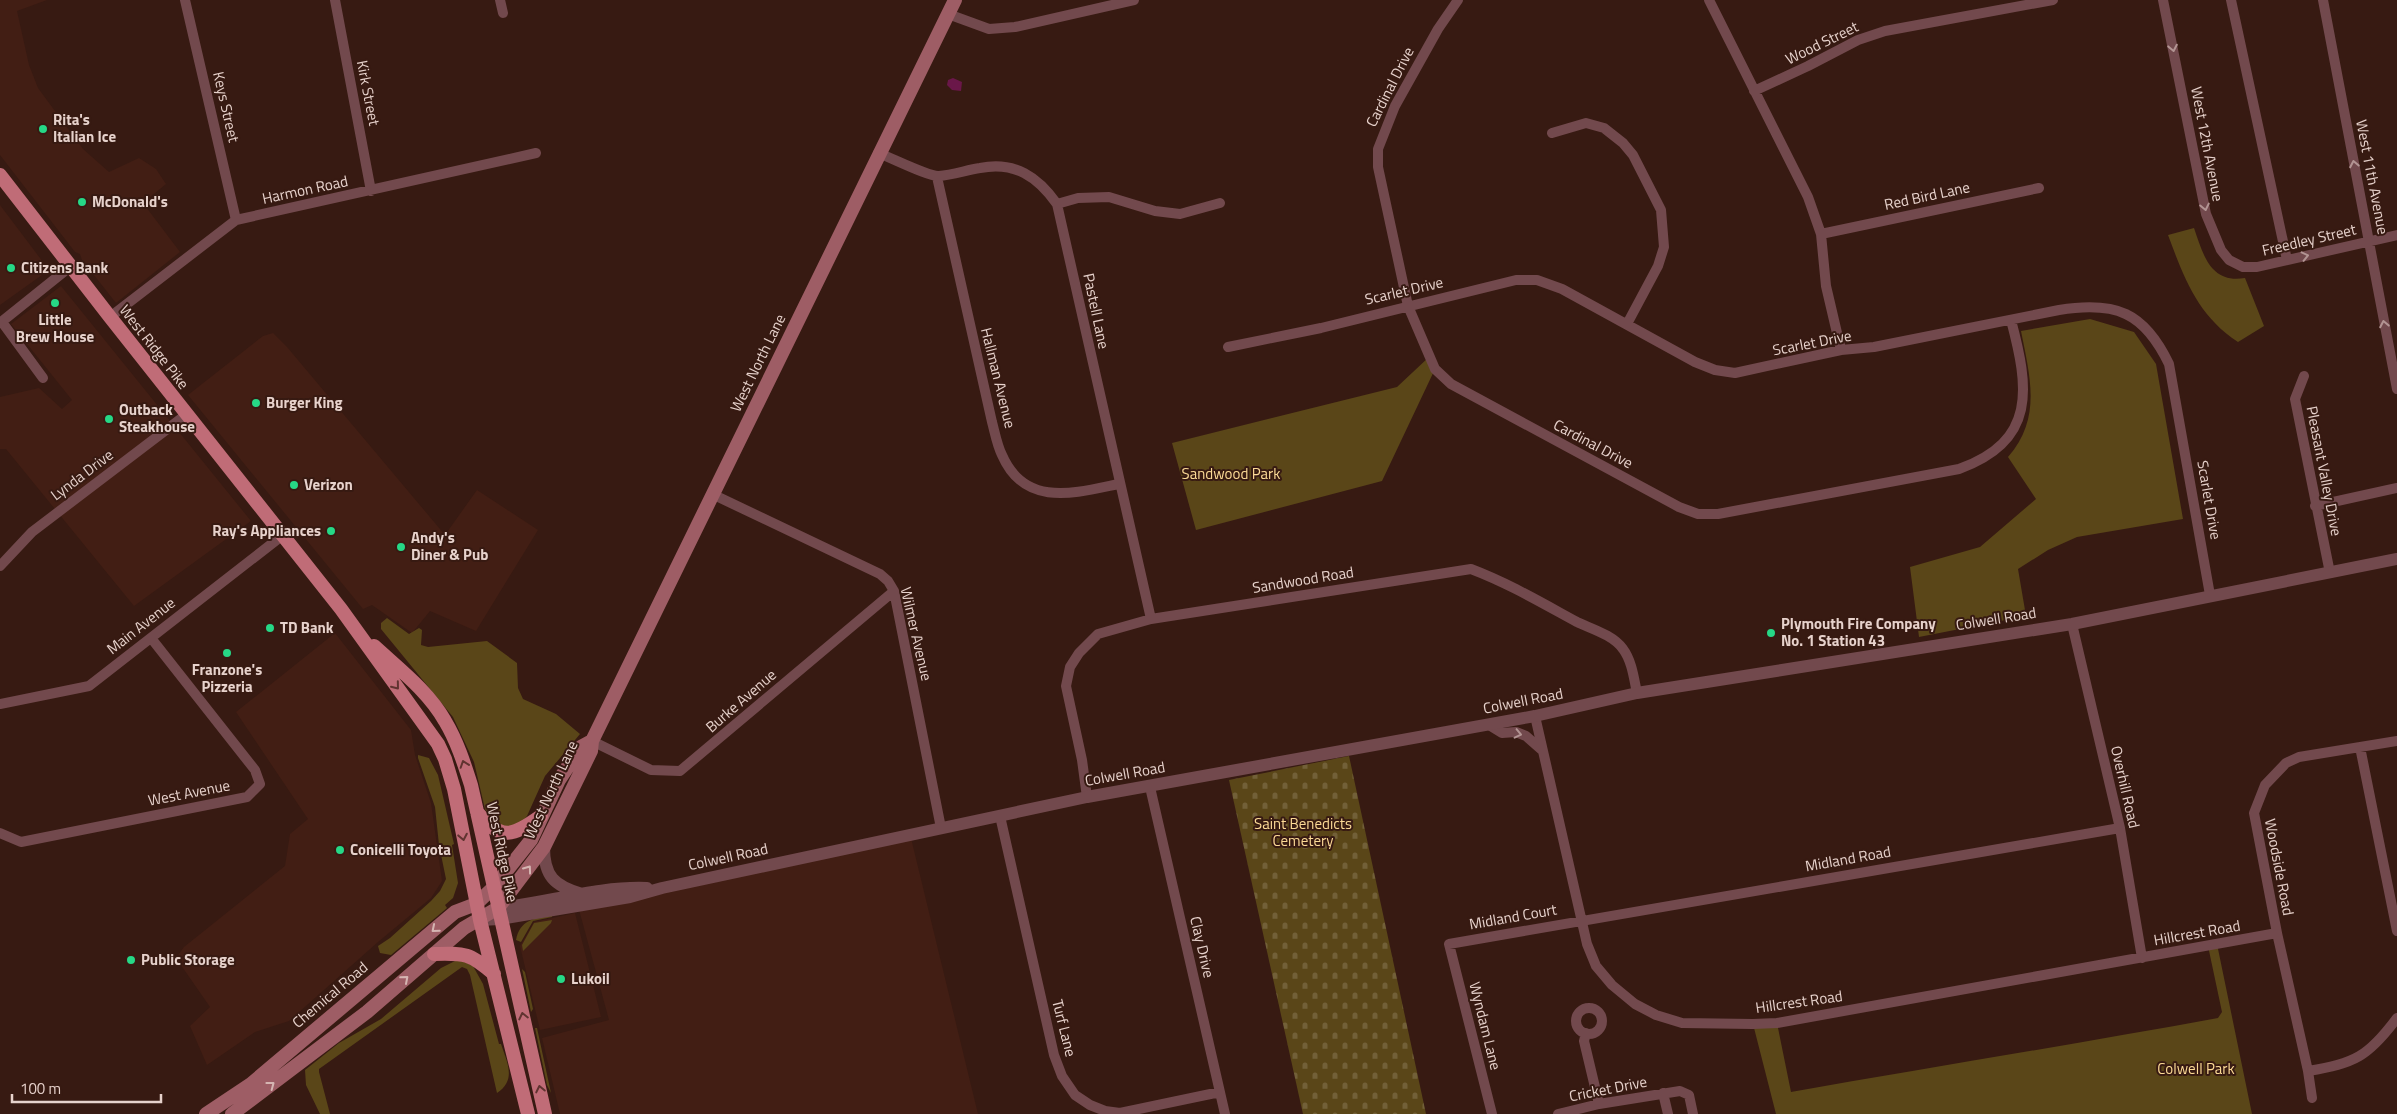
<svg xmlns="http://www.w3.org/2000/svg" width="2397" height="1114" font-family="'Titillium Web',sans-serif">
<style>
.built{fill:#421e14}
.green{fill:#5a4618}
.cemetery{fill:url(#cemetery-stones)}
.water{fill:#6a1749}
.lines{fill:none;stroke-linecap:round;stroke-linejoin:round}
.minor{stroke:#72494d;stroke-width:10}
.tertiary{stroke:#72494d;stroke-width:12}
.secondary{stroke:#9e5d65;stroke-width:14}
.primary{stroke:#c06c77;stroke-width:14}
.oneway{stroke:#b29493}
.oneway2{stroke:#603330}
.oneway3{stroke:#d5b5b2}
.poi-dot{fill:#26d886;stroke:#371a12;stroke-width:2}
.labels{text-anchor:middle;stroke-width:4;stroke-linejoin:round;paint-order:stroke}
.street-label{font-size:15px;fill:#e7d2cc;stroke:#371a12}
.poi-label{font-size:15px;font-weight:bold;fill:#e7d2cc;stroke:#371a12;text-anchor:start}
.park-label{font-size:15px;fill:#fcda96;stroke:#371a12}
</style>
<defs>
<pattern id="cemetery-stones" width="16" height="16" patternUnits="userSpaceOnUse" patternTransform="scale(1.25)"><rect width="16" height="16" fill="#5a4618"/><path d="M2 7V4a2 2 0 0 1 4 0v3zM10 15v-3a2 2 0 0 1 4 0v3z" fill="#726038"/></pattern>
</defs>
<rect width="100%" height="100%" fill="#371a12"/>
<path class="built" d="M0 0H47L17 11 29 65 38 88 83 149 109 172 139 158 156 169 166 184 143 203 180 252 116 303 82 260 80 254 75 252 0 155Z
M0 205 49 270 0 305Z
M61 286 251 521 134 606 6 449H0V397L39 388 62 409 72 400 11 324Z
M273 333 287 347 445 535 477 490 538 530 476 631 430 611 412 633 372 605 363 609 188 395 263 336Z
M335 633 411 730 415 755 431 803 442 881 431 898 378 942 289 1021 255 1032 207 1065 190 1026 210 1007 176 958 184 947 285 866 290 834 308 819 236 712Z
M910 834 978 1114H560L542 1038 609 1020 578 906Z
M575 913 601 1017 540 1030 520 946 534 922Z"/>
<path class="green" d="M2194 228C2203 254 2210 284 2245 278L2264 326 2238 342C2198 316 2184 278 2168 235Z
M2090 319 2134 332 2156 364 2183 519 2077 537 2048 550 2018 569 2026 616 1919 637 1910 567 1980 547 2036 499 2008 457C2042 418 2030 377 2021 331Z
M1429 357 1435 369 1382 481 1196 530 1172 443 1397 387Z
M387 618 409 634 419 628 422 630 421 645 428 647 487 641 517 663 518 688 523 699 556 714 580 734 545 776 527 816 521 823 507 827 494 822 485 809 474 762 453 717 381 629V623Z
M418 755 429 758 438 775 454 844 452 845 458 883 453 898 445 905 447 908 391 955 380 953 378 946 390 938 431 901 440 891 446 879 439 845 435 807 418 758Z
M552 915V917L533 921 521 942 516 940C520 920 534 918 552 915Z
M552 920 551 923 523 951 522 945 534 923Z
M2217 944 2252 1114H1776L1753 1024 1777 1023 1791 1092C1933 1067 2076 1044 2218 1018L2222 1012 2208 946Z
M459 959 473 966 483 984 499 1044H501C507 1062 517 1080 497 1093L470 975 467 969 462 967 319 1069V1072L330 1114H320L306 1085 305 1070 339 1043 381 1019 441 968Z
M522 969 525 972 533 1009 531 1012Z
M535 1028H537L551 1093 547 1085Z"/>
<path class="cemetery" d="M1349 756 1426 1114H1303L1229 780Z"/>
<path class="water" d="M953 78 962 82 961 91 952 90 947 85 948 80Z"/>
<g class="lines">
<path class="minor" d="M185 0 236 220
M335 0 371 191
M500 0 503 13
M1458 0 1438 29 1395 106 1378 149V167L1408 306 1435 369 1451 384 1679 507 1698 514H1718L1959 469C2037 441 2029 388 2011 320
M1709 0 1808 197 1821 234 1826 286 1841 350
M2163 0 2206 214 2221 250 2229 260 2243 267H2257L2397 235
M2231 0 2287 260
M2323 0 2397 389
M948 14 989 29 1015 27 1134 0
M1754 91 1808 66 1858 40 1885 31 2053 0
M1552 133 1586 123 1604 128 1623 143 1633 155 1661 210 1664 247 1658 266 1627 324
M878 153C890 157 929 177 939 176 952 175 967 170 980 168 1015 161 1038 177 1057 204L1151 619
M937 177 992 422C995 433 997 445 1002 455 1025 508 1075 493 1119 484
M1057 204 1078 198 1109 197 1155 211 1180 214 1220 203
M1821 234 2039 188
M110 317 236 220 536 153
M2 322 43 378
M0 323 71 266
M1228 347 1321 328 1516 280H1537L1562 289 1695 362 1715 370 1735 373 1841 350 1874 347 2059 310C2116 301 2144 312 2169 364L2210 595
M2304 376 2295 399 2330 573
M712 494 880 574 888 581 894 591 941 828
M2315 506 2397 488
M0 566 32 532 187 414
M2072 624 2120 828 2142 958
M0 704 89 686 283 535
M1535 716 1587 944 1596 966 1612 985 1635 1004 1656 1015 1682 1023 1753 1024 1777 1023 2277 933
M1489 725 1502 733 1516 732 1526 736 1543 751
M592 741 651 770 680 771 894 591
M2360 747 2397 931
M1150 787 1225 1114
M1087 797 1082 760 1066 686 1070 667 1079 653 1098 634 1151 619 1471 569C1508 583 1542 603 1577 622 1592 629 1613 635 1623 649 1632 661 1634 679 1637 693
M1000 816 1054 1055 1062 1076 1075 1095 1090 1105 1105 1111 1120 1113 1220 1092
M0 833 21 842 247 797 260 784 255 770 151 638
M1576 1021a13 13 0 1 1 26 0a13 13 0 1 1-26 0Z
M1586 1033 1584 1041 1599 1104
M2308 1071C2355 1063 2368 1057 2397 1018
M1663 1093 1668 1114
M2312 1098 2308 1071 2277 933 2254 813 2265 785 2286 763 2299 757 2397 741
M1492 1114 1449 944 2120 828
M1558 1114 1599 1104 1680 1091 1689 1095 1693 1114"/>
<path class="tertiary" d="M544 847C544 876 554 886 582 894
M498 908C547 903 598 886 647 888
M480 920 500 919 630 897 662 888 1087 797 1535 716 1637 693 2072 624 2397 559"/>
<path class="secondary" d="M206 1114 251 1084 455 912 476 904 493 888 531 840 559 780 581 747 592 741
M232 1114 367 1012 464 928 498 908 544 847 591 751 592 741 955 0"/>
<path class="primary" d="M0 175 110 317 341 609 438 744 445 759 454 789 480 920 528 1114
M374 646C399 669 428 691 445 721 457 741 464 763 471 785L545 1114
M477 812C502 842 512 836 541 816
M434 954C465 953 470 953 494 974"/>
</g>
<defs><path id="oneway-chevron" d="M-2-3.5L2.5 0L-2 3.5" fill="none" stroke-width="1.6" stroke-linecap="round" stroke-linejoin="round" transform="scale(1.25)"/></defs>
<g class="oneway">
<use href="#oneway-chevron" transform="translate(2173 48) rotate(79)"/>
<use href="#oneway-chevron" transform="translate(2354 164) rotate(-101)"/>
<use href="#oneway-chevron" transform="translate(2205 207) rotate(78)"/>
<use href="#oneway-chevron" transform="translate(2305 256) rotate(-13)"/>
<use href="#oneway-chevron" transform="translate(2384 324) rotate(-101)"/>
<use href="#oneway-chevron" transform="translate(1518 734) rotate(13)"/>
</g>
<g class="oneway2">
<use href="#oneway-chevron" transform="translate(396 686) rotate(51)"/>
<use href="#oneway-chevron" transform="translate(464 764) rotate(-109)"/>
<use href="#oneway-chevron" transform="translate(463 837) rotate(79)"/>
<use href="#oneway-chevron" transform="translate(523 1016) rotate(-103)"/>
<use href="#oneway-chevron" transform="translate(540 1089) rotate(-102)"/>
</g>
<g class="oneway3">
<use href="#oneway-chevron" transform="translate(528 869) rotate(-54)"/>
<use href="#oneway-chevron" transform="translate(435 929) rotate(140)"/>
<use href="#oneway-chevron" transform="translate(405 979) rotate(-41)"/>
<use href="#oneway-chevron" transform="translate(271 1085) rotate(-37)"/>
</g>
<g class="poi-dot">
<circle cx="43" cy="129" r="5"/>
<circle cx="82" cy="202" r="5"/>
<circle cx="11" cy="268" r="5"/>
<circle cx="55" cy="303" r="5"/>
<circle cx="256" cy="403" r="5"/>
<circle cx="109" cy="419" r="5"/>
<circle cx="294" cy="485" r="5"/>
<circle cx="331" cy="531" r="5"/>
<circle cx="401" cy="547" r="5"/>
<circle cx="270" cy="628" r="5"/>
<circle cx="1771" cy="633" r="5"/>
<circle cx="227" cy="653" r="5"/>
<circle cx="340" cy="850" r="5"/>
<circle cx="131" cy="960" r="5"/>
<circle cx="561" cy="979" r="5"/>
</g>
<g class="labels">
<g class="street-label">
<text transform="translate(1822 43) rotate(-26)" y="5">Wood Street</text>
<text transform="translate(1390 87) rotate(-63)" y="5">Cardinal Drive</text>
<text transform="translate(368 93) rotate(79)" y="5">Kirk Street</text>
<text transform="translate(226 107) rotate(77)" y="5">Keys Street</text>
<text transform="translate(2207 144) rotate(79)" y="5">West 12th Avenue</text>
<text transform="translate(2372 177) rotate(79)" y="5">West 11th Avenue</text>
<text transform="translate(305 190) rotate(-12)" y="5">Harmon Road</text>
<text transform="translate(1927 196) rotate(-12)" y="5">Red Bird Lane</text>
<text transform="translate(2309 240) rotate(-13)" y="5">Freedley Street</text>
<text transform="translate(1404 291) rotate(-13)" y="5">Scarlet Drive</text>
<text transform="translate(1096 311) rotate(78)" y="5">Pastell Lane</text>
<text transform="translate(1812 343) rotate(-11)" y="5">Scarlet Drive</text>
<text transform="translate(154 347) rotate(52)" y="5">West Ridge Pike</text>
<text transform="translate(758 363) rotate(-64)" y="5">West North Lane</text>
<text transform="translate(998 378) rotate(76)" y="5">Hallman Avenue</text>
<text transform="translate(1593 444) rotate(28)" y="5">Cardinal Drive</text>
<text transform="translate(2324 471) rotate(79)" y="5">Pleasant Valley Drive</text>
<text transform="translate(82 475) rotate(-37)" y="5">Lynda Drive</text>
<text transform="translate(2209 500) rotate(80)" y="5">Scarlet Drive</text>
<text transform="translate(1303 580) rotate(-9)" y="5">Sandwood Road</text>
<text transform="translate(1996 619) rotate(-9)" y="5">Colwell Road</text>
<text transform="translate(141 626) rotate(-38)" y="5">Main Avenue</text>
<text transform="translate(916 634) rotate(77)" y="5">Wilmer Avenue</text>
<text transform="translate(741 701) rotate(-41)" y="5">Burke Avenue</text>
<text transform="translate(1523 701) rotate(-11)" y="5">Colwell Road</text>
<text transform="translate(1125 774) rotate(-10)" y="5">Colwell Road</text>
<text transform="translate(2125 787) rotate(77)" y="5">Overhill Road</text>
<text transform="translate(551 790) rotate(-65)" y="5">West North Lane</text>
<text transform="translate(189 793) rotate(-11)" y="5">West Avenue</text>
<text transform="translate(502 852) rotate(78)" y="5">West Ridge Pike</text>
<text transform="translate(728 857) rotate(-12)" y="5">Colwell Road</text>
<text transform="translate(1848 859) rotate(-10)" y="5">Midland Road</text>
<text transform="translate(2279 867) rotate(79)" y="5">Woodside Road</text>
<text transform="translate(1513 917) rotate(-10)" y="5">Midland Court</text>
<text transform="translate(2197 933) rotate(-10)" y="5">Hillcrest Road</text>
<text transform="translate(1202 947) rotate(77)" y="5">Clay Drive</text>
<text transform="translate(330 995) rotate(-40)" y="5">Chemical Road</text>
<text transform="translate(1799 1002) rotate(-8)" y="5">Hillcrest Road</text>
<text transform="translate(1485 1026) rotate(76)" y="5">Wyndam Lane</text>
<text transform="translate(1064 1028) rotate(76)" y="5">Turf Lane</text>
<text transform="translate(1608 1089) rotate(-11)" y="5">Cricket Drive</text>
</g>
<g class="poi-label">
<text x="53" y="125">Rita's<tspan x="53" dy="17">Italian Ice</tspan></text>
<text x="92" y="207">McDonald's</text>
<text x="21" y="273">Citizens Bank</text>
<text x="55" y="325" text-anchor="middle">Little<tspan x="55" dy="17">Brew House</tspan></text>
<text x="266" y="408">Burger King</text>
<text x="119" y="415">Outback<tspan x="119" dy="17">Steakhouse</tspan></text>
<text x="304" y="490">Verizon</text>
<text x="321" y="536" text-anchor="end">Ray's Appliances</text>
<text x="411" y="543">Andy's<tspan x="411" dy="17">Diner &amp; Pub</tspan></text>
<text x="1781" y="629">Plymouth Fire Company<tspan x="1781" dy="17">No. 1 Station 43</tspan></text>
<text x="280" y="633">TD Bank</text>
<text x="227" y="675" text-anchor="middle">Franzone's<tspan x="227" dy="17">Pizzeria</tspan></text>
<text x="350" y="855">Conicelli Toyota</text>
<text x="141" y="965">Public Storage</text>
<text x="571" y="984">Lukoil</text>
</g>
<g class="park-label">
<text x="1231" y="479">Sandwood Park</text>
<text x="1303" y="829">Saint Benedicts<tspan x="1303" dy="17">Cemetery</tspan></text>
<text x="2196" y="1074">Colwell Park</text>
</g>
</g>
<path d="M12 1094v8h149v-8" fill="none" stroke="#e7d2cc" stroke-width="2.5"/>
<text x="20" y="1094" font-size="15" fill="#e7d2cc" stroke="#371a12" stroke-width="4" paint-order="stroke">100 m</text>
</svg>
